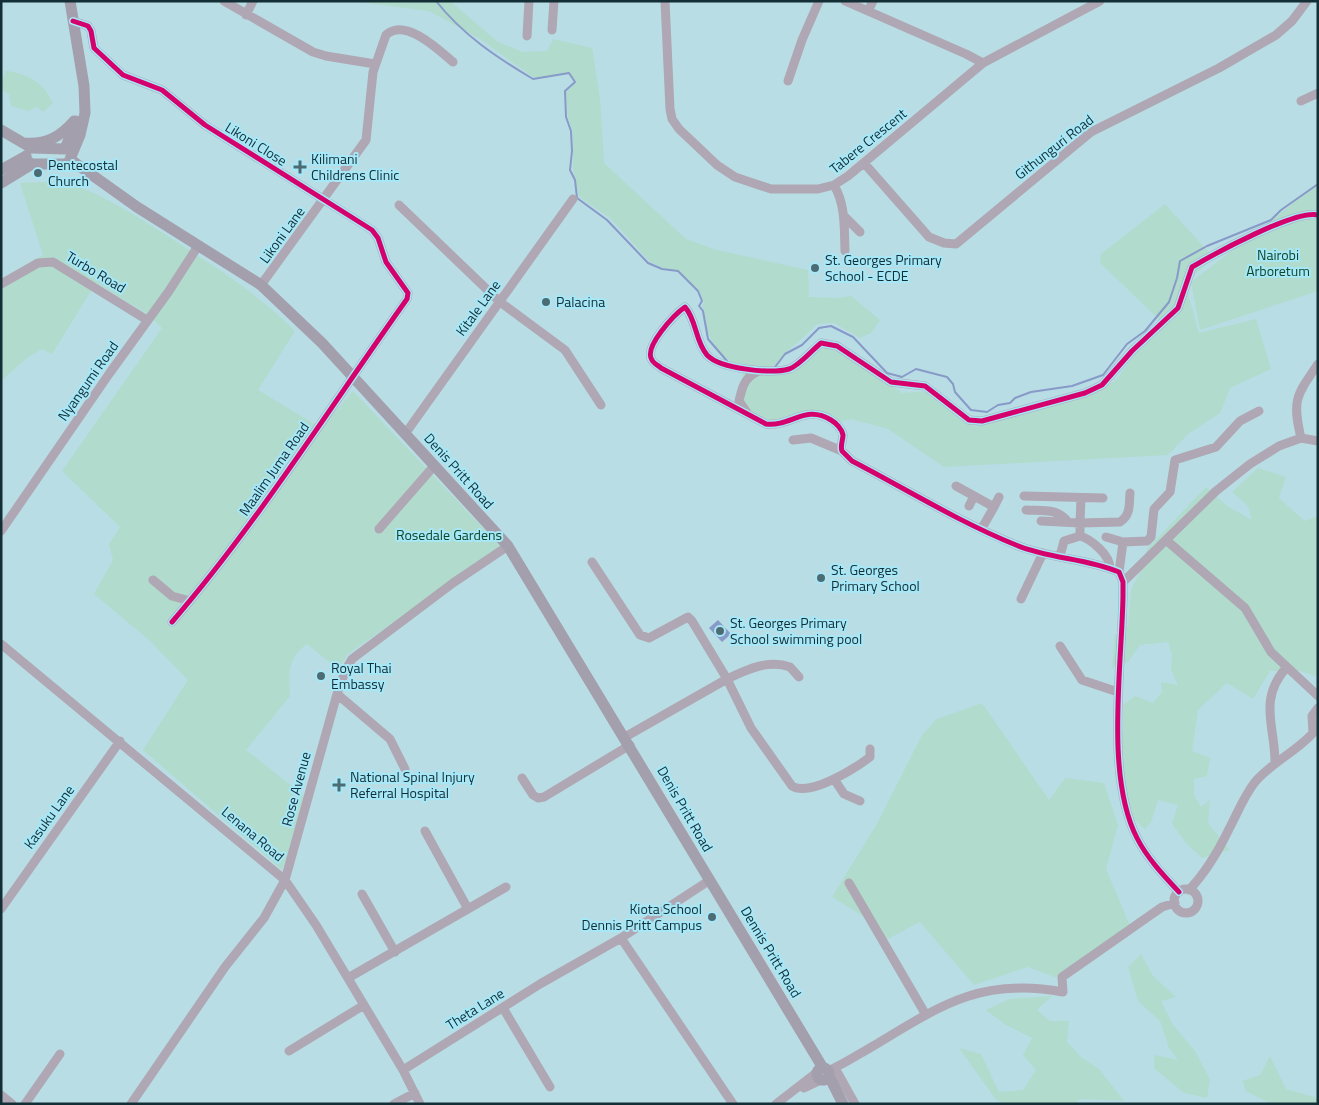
<svg xmlns="http://www.w3.org/2000/svg" width="1319" height="1105" font-family="'Titillium Web',sans-serif">
<style>
.green{fill:#b0dbcd}
.water{fill:#879ac8}
.lines{fill:none;stroke-linecap:round;stroke-linejoin:round}
.stream{stroke:#879ac8;stroke-width:2}
.minor{stroke:#afa7b3;stroke-width:9}
.major{stroke:#a49fad;stroke-width:11}
.cycleway-casing{stroke:#a6e8f8;stroke-width:8}
.cycleway{stroke:#d6006c;stroke-width:5}
.poi-dot{fill:#4d6b73;stroke:#a6e8f8;stroke-width:2}
.labels{text-anchor:middle;stroke-width:4;stroke-linejoin:round;paint-order:stroke}
.street-label{font-size:14px;fill:#132e35;stroke:#a6e8f8}
.poi-label{font-size:14px;fill:#132e35;stroke:#a6e8f8;text-anchor:start}
.park-label{font-size:14px;fill:#0e4628;stroke:#a6e8f8}
</style>
<rect width="100%" height="100%" fill="#b9dde5"/>
<path class="green" d="M350 1H450L498 42 523 52 547 51 553 39 592 48 600 99 604 163 686 239 717 250 808 270 809 297 838 298 851 296 880 320 871 333 860 338 834 323 817 324C803 339 786 350 774 366 761 368 747 369 735 364 720 357 701 329 705 313L702 307 704 302 699 290 679 271 663 268 650 262 610 218 579 197 573 170V132L568 117 566 92 576 82 569 73 534 78 480 39 429 11Z
M6 71C29 74 43 82 53 103L43 112 37 107 28 111 11 106 9 94 1 89V81Z
M64 181C104 195 140 218 175 241 218 268 259 295 295 331L258 390 321 428 353 391 501 547 348 654 338 669 307 644C287 658 289 673 290 696L246 750 306 797 282 870 143 750 188 680 149 640 94 594 113 560 109 544 120 527 62 471 162 328 146 313 96 283 52 354 42 349 27 358 1 381V279L43 255 20 183Z
M1318 184V291L1200 330 1191 282Z
M1165 204 1214 258 1185 283 1199 333 1256 319 1271 369 1230 388 1220 413 1187 435 1168 455 944 467 888 429 851 419 839 422 815 412 793 414 771 421 745 408 742 372 786 375 794 371 823 345C844 345 885 379 902 393L930 391 971 425 1042 406 1076 400 1098 390 1116 380 1138 350 1164 324 1100 263 1101 254Z
M1258 468 1286 477 1279 498 1305 521 1318 516V677L1300 671H1270L1253 699 1227 683 1198 710 1192 751 1210 758 1207 776 1194 779V795L1201 807 1210 800 1208 823 1230 850 1202 858 1186 843 1172 824 1178 805 1158 800 1151 822 1145 829 1123 811 1116 758 1123 728V705L1135 696 1153 703 1162 692 1161 682 1178 685 1171 669 1172 655 1168 642 1140 645 1128 662 1112 668 1115 635 1128 626 1131 590 1139 574 1147 549 1206 487 1227 506 1252 520 1248 506 1232 492Z
M982 703 1049 800 1065 778 1104 783 1118 825 1106 869 1131 928 1057 978 1028 967 974 985 920 922 882 942 863 916 832 897 878 822 922 735 937 719Z
M1141 954 1153 976 1176 997 1161 1001 1173 1025 1195 1051 1210 1079 1207 1098 1184 1093 1154 1068V1055L1178 1060 1169 1048 1160 1021 1138 1001 1128 967Z
M1052 996 1037 1010 1050 1021H1069L1067 1042 1081 1057 1099 1069 1124 1101 1080 1099 1076 1104H1005L996 1100 959 1048 981 1054 999 1092 1023 1090 1036 1070 1023 1055 1032 1038 1006 1025 986 1010 1009 999Z
M1270 1056 1286 1089 1318 1098V1104H1271L1246 1091 1242 1081 1260 1075Z"/>
<path class="water" d="M718 620 731 634 722 642 709 628Z"/>
<g class="lines">
<path class="stream" d="M436 1C463 35 496 57 533 79L569 73 575 82 565 91 566 117 571 131 572 151 570 170 575 180 577 198 607 220 648 263 662 269 678 271 698 291 702 301 699 306 703 311 708 339 727 361
M775 367 785 354 802 345 819 328 831 326 853 337 887 373 902 377 916 369 947 377 953 384 955 392 971 410 987 412 998 405 1010 403 1015 398 1031 392 1072 386 1103 375 1127 344 1145 331 1169 302 1177 278 1180 261 1207 246 1271 220 1281 210 1318 184"/>
<path class="minor" d="M224 1 313 52 326 56 375 64
M665 1 670 109 672 119 679 129 717 165 735 177 771 189H818L834 185 848 176 983 63 1100 1
M845 1 966 54 983 63
M868 11 873 1
M246 15 253 1
M73 21 88 26 91 31 94 48 123 75 162 90 205 125 372 230 378 238 386 262 408 293 407 299C330 407 259 521 172 622
M552 30 554 1
M527 36 529 1
M788 81 802 40 819 1
M1301 101 1318 93
M864 163 929 237 944 243 956 244 1091 132 1219 68 1276 35 1292 21 1307 1
M834 185C846 206 844 228 845 251
M399 205 500 302 565 350 601 405
M844 216 860 232
M1 284 38 263 53 262 147 320
M261 285 366 140 373 72 386 35C405 17 439 50 453 62
M748 414 739 401C742 388 744 378 757 372
M405 434 573 199
M1301 438 1318 441
M793 440 811 438 842 451
M956 486 994 507 999 497
M1024 496 1103 498
M969 506 974 496
M1026 510C1042 511 1058 508 1068 522
M1041 521 1080 523 1081 498
M982 528 994 507
M379 529 434 466
M1 531 109 374 169 291 198 246
M1080 536V523L1120 522C1131 515 1129 504 1130 493
M1106 537 1123 542
M1166 540 1245 608 1271 652 1318 696
M1060 556 1064 541 1080 536C1091 539 1110 555 1110 568
M592 562 640 635 649 638 688 617 692 621 727 679 625 737
M1119 572 1123 542 1147 541 1151 537 1154 509 1170 492 1175 460 1216 447 1240 421 1259 411
M153 580 172 596 190 601
M1123 582 1216 491 1250 464 1279 446 1301 438C1292 400 1296 396 1318 364
M1021 599 1043 553
M1 644 285 880 316 925 403 1070 420 1104
M1060 646 1082 680 1118 692
M799 677 790 667C768 659 746 670 727 679L751 728 792 786C810 797 854 769 870 757V749
M337 694 390 739 405 769
M1275 762C1275 726 1258 700 1286 668
M522 778 533 795 538 798 544 797 630 745
M834 779 844 794 860 801
M425 831 468 909
M849 883 926 1015
M1174 901a12 12 0 1 1 24 0a12 12 0 1 1-24 0Z
M1189 890C1206 872 1218 852 1229 829 1237 814 1244 796 1255 782 1272 762 1296 752 1313 733L1312 716 1318 708
M1179 892C1164 876 1147 858 1137 838 1105 776 1122 665 1123 596V582L1119 572C1086 558 1049 559 1016 545 959 522 906 489 852 461L842 451C840 445 843 441 843 435 842 429 836 423 831 420 805 404 791 427 766 424L661 368C659 366 653 363 652 360 643 347 675 314 685 307 697 321 695 341 707 355 720 369 771 374 789 369 799 366 812 350 821 343L837 346 891 382 925 386 969 420 982 421 1085 393 1102 385 1132 351 1178 308 1192 267C1214 254 1296 209 1318 215
M362 894 395 952
M1 909 120 741
M621 938 710 880
M348 978 506 887
M503 1008 550 1087
M289 1051 364 1005
M835 1068 855 1104
M403 1070 540 984 621 938 733 1104
M828 1071C844 1064 859 1054 875 1045 941 1005 982 977 1063 992L1062 977 1162 907 1175 903
M804 1088 821 1080
M1 1095 12 1104
M25 1104 60 1054
M131 1104 225 967 264 918 285 880 337 694 346 669 352 659 453 583 508 546
M394 1104 415 1093
M776 1104 816 1073"/>
<path class="major" d="M1 130 30 147
M24 143C46 145 60 137 74 121
M32 148 65 149
M65 149 76 121
M26 156 27 161 32 164H68L80 135 85 113 84 86 70 1
M71 160 137 207 261 285 322 343 508 546 823 1068
M1 170 26 156
M1 183 32 164
M817 1074a6 6 0 1 1 12 0a6 6 0 1 1-12 0Z
M829 1076 843 1104"/>
<g class="cycleway-casing">
<path id="cycleway" d="M73 21 88 26 91 31 94 48 123 75 162 90 205 125 372 230 378 238 386 262 408 293 407 299C330 407 259 521 172 622
M1179 892C1164 876 1147 858 1137 838 1105 776 1122 665 1123 596V582L1119 572C1086 558 1049 559 1016 545 959 522 906 489 852 461L842 451C840 445 843 441 843 435 842 429 836 423 831 420 805 404 791 427 766 424L661 368C659 366 653 363 652 360 643 347 675 314 685 307 697 321 695 341 707 355 720 369 771 374 789 369 799 366 812 350 821 343L837 346 891 382 925 386 969 420 982 421 1085 393 1102 385 1132 351 1178 308 1192 267C1214 254 1296 209 1318 215"/>
</g>
<use href="#cycleway" class="cycleway"/>
</g>
<g class="poi-dot">
<path d="M297.5 159.5h5v5h5v5h-5v5h-5v-5h-5v-5h5z"/>
<circle cx="38" cy="173" r="5"/>
<circle cx="815" cy="268" r="5"/>
<circle cx="546" cy="302" r="5"/>
<circle cx="821" cy="578" r="5"/>
<circle cx="720" cy="631" r="5"/>
<circle cx="321" cy="676" r="5"/>
<path d="M336.5 777.5h5v5h5v5h-5v5h-5v-5h-5v-5h5z"/>
<circle cx="712" cy="917" r="5"/>
</g>
<g class="labels">
<g class="street-label">
<text transform="translate(868 141) rotate(-39)" y="5">Tabere Crescent</text>
<text transform="translate(256 144) rotate(32)" y="5">Likoni Close</text>
<text transform="translate(1054 147) rotate(-38)" y="5">Githunguri Road</text>
<text transform="translate(282 235) rotate(-54)" y="5">Likoni Lane</text>
<text transform="translate(96 272) rotate(31)" y="5">Turbo Road</text>
<text transform="translate(478 308) rotate(-54)" y="5">Kitale Lane</text>
<text transform="translate(88 381) rotate(-55)" y="5">Nyangumi Road</text>
<text transform="translate(274 469) rotate(-55)" y="5">Maalim Juma Road</text>
<text transform="translate(459 471) rotate(48)" y="5">Denis Pritt Road</text>
<text transform="translate(296 789) rotate(-75)" y="5">Rose Avenue</text>
<text transform="translate(685 809) rotate(60)" y="5">Denis Pritt Road</text>
<text transform="translate(49 817) rotate(-54)" y="5">Kasuku Lane</text>
<text transform="translate(253 834) rotate(40)" y="5">Lenana Road</text>
<text transform="translate(771 952) rotate(59)" y="5">Dennis Pritt Road</text>
<text transform="translate(475 1009) rotate(-32)" y="5">Theta Lane</text>
</g>
<g class="poi-label">
<text x="311" y="164">Kilimani<tspan x="311" dy="16">Childrens Clinic</tspan></text>
<text x="48" y="170">Pentecostal<tspan x="48" dy="16">Church</tspan></text>
<text x="825" y="265">St. Georges Primary<tspan x="825" dy="16">School - ECDE</tspan></text>
<text x="556" y="307">Palacina</text>
<text x="831" y="575">St. Georges<tspan x="831" dy="16">Primary School</tspan></text>
<text x="730" y="628">St. Georges Primary<tspan x="730" dy="16">School swimming pool</tspan></text>
<text x="331" y="673">Royal Thai<tspan x="331" dy="16">Embassy</tspan></text>
<text x="350" y="782">National Spinal Injury<tspan x="350" dy="16">Referral Hospital</tspan></text>
<text x="702" y="914" text-anchor="end">Kiota School<tspan x="702" dy="16">Dennis Pritt Campus</tspan></text>
</g>
<g class="park-label">
<text x="1278" y="260">Nairobi<tspan x="1278" dy="16">Arboretum</tspan></text>
<text x="449" y="540">Rosedale Gardens</text>
</g>
</g>
<rect width="1319" height="1105" fill="none" stroke="#132e35" stroke-width="5"/>
</svg>
